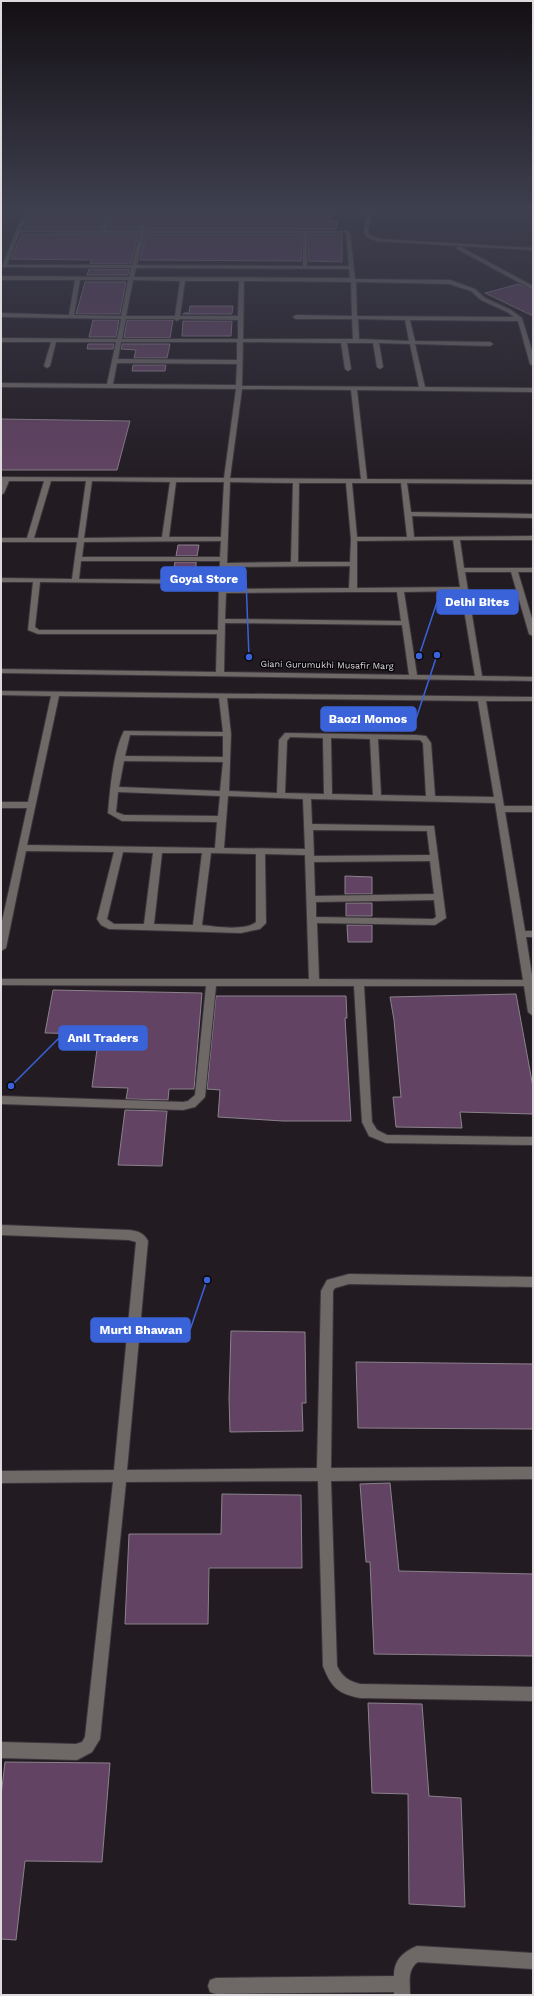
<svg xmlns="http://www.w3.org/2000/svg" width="534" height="1996" font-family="'Work Sans',sans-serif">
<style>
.building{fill:#634363;stroke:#8b828b}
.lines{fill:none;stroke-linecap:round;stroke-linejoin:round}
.minor-casing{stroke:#3c363c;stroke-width:2}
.minor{fill:#6e6967;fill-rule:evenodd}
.labels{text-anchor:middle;stroke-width:3;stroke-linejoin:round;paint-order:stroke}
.far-street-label{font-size:9px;fill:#dfdade;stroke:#090709}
.leader{fill:none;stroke:#3a63d9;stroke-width:1.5}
.callout-dot{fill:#3a63d9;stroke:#090709;stroke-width:1.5}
.callout{fill:#3a63d9;stroke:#3a63d9;stroke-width:1.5}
.callout-label{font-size:12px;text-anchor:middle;font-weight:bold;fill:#fff}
</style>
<rect width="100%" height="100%" fill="#221b22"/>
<path class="building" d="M32 208H104L106 209 100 228H24Z
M113 214 331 215 329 221H337L336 229H147L148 220 144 219 142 221 139 228H108Z
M22 234H138L131 264H90L92 260 11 259Z
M146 234H302V261L140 260Z
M308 234H342V262L308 261Z
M89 269H129L128 275H87Z
M85 282H126L120 314H76Z
M519 284 533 291V316L485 293Z
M190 306H233L232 314H183L184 313H189Z
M93 320H119L116 337H89Z
M127 320H173L170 338H124Z
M183 321H232L231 336H182Z
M88 344H114L113 349H87Z
M122 344H170L167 358H134L136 350 121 349Z
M133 365H166L165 371H132Z
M1 419 130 421 117 470H1Z
M178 545H199L197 556H176Z
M175 562H196V569L174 568Z
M345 876 372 877V894H345Z
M346 903H372V916H346Z
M347 925H372V942H348Z
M53 990 202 993 194 1089H169L168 1100 126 1099 128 1088 92 1087 99 1034 45 1033Z
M516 994 533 1087V1114L460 1112 462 1128 396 1127 393 1097H401L394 1020 390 997Z
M216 996H346L347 1018H345L351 1121H283L218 1117 220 1090 207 1089Z
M125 1110 167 1111 162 1166 118 1165Z
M231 1331 305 1332 306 1403H302L303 1431 230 1432 229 1398Z
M356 1362 533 1364V1429L358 1428Z
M390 1483 399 1571 533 1574V1656L374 1654 370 1562H366L360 1484Z
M222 1494 301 1495 302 1568H209L208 1624H125L129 1534H221Z
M368 1703 422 1704 429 1796 461 1798 465 1907 409 1904 408 1794 372 1793Z
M5 1762 110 1763 102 1862 25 1861 16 1940 1 1939V1796Z"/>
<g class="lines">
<g class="minor-casing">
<path id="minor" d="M27 208H31L21 230H101L109 208H113L106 230H140L143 221 145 220 147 221 145 230 348 231 350 232 355 279 450 280 475 289 485 298 511 310 522 318 533 354V366L530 364 518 321 410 320 415 341 490 342 493 344 490 346 415 344 425 387 533 388V392L357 390 367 479 533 480V484L407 483 411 512 533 514V518L412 516 414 537 533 536V540H460L464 568H533V572H518L533 622V636L529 634 511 572H465L482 676 533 677V681L1 673V669L216 672 217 634H38L28 630 33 582H1V578L72 579 77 542H1V538H27L44 481H9L4 493 1 495V477L224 478 236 389 1 387V383L107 384 116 342H56L50 366 47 368 44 366 51 342H1V338L117 339 121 319 1 317V313L69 315 75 280H1V276L129 277 131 268 2 267 16 231ZM20 232 140 233 132 265H7ZM145 233H303V266L137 265ZM307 233H346L349 266H307ZM136 268 349 269 350 278 134 277ZM80 280H128L121 316 74 315ZM133 280 180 281 175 316H126ZM185 281H239L238 316H180ZM244 281 351 282 352 316 296 315 293 317 296 319H352L353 339H243ZM356 282 449 284 471 291 481 300 507 312 514 317 357 316ZM126 319H174L177 321 180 319 238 320V339H122ZM358 319 405 320 409 341 359 339ZM121 342H237V360L118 359ZM243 342 341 343 345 369 348 371 351 369 347 343H373L377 367 380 369 383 367 379 343 410 344 419 387 242 386ZM117 363 237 364 236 385 113 384ZM242 389 351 390 361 479 230 478ZM51 481H86L78 538H34ZM92 481 170 482 162 537 84 538ZM176 482H224L221 537H169ZM230 482 293 483 291 562 227 563ZM299 483H346L351 539 350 562H298ZM352 483H401L407 537H357ZM453 540 460 587 357 588V541ZM221 541 220 557H82L84 542ZM81 561H220L219 580 79 579ZM350 566 349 588 226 589 227 567ZM40 582 219 584 218 630H39L35 627ZM461 591 475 676 417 675 404 592ZM353 592H397L401 621 225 619 226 593ZM225 623 402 625 409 675 224 672Z
M368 208H372L368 232 370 235 380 239 533 248V250L377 241 366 237 364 232Z
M457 247H461L533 286V290L457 249Z
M1 691 533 697V701H486L504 806H533V812H505L525 931H533V937H526L533 982V1016L528 1012 524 986H364L372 1122 377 1130 387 1135 533 1137V1145L386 1143 369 1136 362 1122 354 986H216L205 1097 195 1107 183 1110 1 1104V1096L183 1102 188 1101 195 1095 206 986 1 985V979H309L305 855 265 854 266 923 260 929 241 933 109 929 101 925 97 919 114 852 26 851 6 948 1 951V926L27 808H1V802H28L51 696 1 695ZM59 696 219 698 223 732 124 731C113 752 110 790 108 813L122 821 217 822 215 848 27 845ZM227 698 478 701 494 797 435 796 431 743 426 736 416 735 285 733 279 740 277 793 229 791 231 734ZM130 735 223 736V757L125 756ZM290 737 323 738 324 794 285 793 287 741ZM331 738 370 739 373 795 332 794ZM378 739 420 740 423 743 426 796 381 795ZM124 761 223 762 220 791 119 787ZM118 792 220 796 218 816 124 815 116 812ZM228 796 303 799 305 849 224 848ZM311 799 495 803 523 980 319 979 317 923 435 925 446 918 434 826 312 824ZM313 830 427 831 430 855 314 856ZM123 852 153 853 144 924H114L107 919ZM162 853H202L193 925 154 924ZM211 853 256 854V922C246 931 216 927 202 925ZM430 861 434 894 315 896 314 862ZM434 900 436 917 433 919 316 917V902Z
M1 1225 129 1230C138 1231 144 1233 148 1241L127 1470 317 1468 321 1291 327 1280 349 1274 533 1277V1287L349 1284 335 1288 333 1291 331 1468 533 1467V1479L331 1481 337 1666C342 1677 349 1681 360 1684L533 1687V1701L360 1698C338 1694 331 1687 323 1666L318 1481 126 1482 100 1739 92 1752 77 1760 1 1758V1742L76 1744 82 1742 85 1737 113 1482 1 1483V1471L114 1470 136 1242 129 1240 1 1235Z
M417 1946 533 1953V1969L418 1962C407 1969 410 1983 410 1995H394V1992L216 1994 210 1992 208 1986 210 1980 216 1978 394 1976C394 1960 403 1952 417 1946Z"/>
</g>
<use href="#minor" class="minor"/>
</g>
<linearGradient id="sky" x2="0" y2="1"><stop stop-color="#130f13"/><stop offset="0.43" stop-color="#3e3f4f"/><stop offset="1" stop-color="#3e3f4f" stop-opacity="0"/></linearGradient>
<rect width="534" height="487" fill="url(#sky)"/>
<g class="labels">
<g class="far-street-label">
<text transform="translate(327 665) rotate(1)" y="3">Giani Gurumukhi Musafir Marg</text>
</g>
</g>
<path class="leader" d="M249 657L246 579M419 656L437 602M437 655L416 719M11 1086L59 1038M207 1280L190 1330"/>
<g class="callout-dot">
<circle cx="249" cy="657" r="4"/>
<circle cx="419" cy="656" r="4"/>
<circle cx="437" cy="655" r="4"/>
<circle cx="11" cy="1086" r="4"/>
<circle cx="207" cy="1280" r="4"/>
</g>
<g class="callout">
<rect x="161" y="567" width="85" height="24" rx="4"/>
<rect x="437" y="590" width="81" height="24" rx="4"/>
<rect x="321" y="707" width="95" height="24" rx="4"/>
<rect x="59" y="1026" width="88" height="24" rx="4"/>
<rect x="91" y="1318" width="99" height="24" rx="4"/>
</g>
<g class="callout-label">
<text x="204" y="583">Goyal Store</text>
<text x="477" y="606">Delhi Bites</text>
<text x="368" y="723">Baozi Momos</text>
<text x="103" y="1042">Anil Traders</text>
<text x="141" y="1334">Murti Bhawan</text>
</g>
<rect width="534" height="1996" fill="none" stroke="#dfdade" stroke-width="4"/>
</svg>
